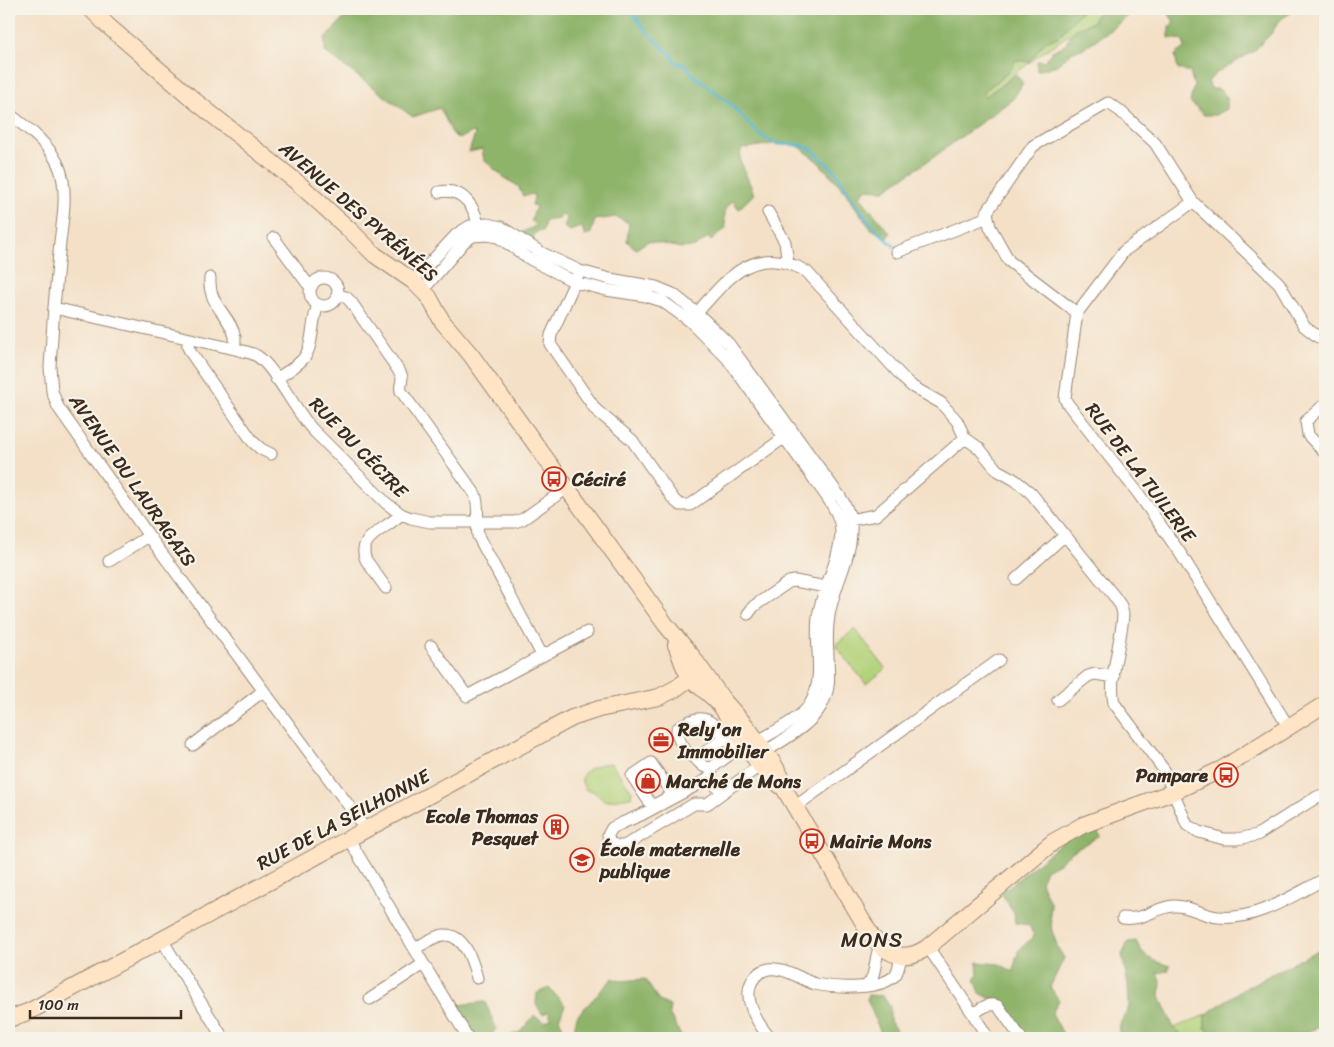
<svg xmlns="http://www.w3.org/2000/svg" width="1334" height="1047" font-family="Sriracha,sans-serif">
<style>
.green{fill:#b3d27a;stroke:#777e4c}
.forest{fill:#8eb46a;stroke:#646f44}
.lines{fill:none;stroke-linecap:round;stroke-linejoin:round}
.stream{stroke:#4eb2cd;stroke-width:3}
.street-casing{stroke:#988572;stroke-width:13}
.secondary-casing{stroke:#988572;stroke-width:18}
.street{stroke:#fff;stroke-width:11}
.secondary{stroke:#ffe4c6;stroke-width:16}
.labels{text-anchor:middle;stroke-width:4.5;stroke-linejoin:round;paint-order:stroke}
.street-label{font-size:19px;fill:#3b2a1e;stroke:#f7f3e8}
.poi-label{font-size:19px;font-weight:bold;fill:#3b2a1e;stroke:#f7f3e8;text-anchor:start}
.quarter-label{font-size:21px;letter-spacing:1px;fill:#3b2a1e;stroke:#f7f3e8}
</style>
<rect width="100%" height="100%" fill="#f7f3e8"/>
<filter id="ink" filterUnits="userSpaceOnUse"><feTurbulence type="fractalNoise" baseFrequency=".02" numOctaves="2"/><feDisplacementMap in="SourceGraphic" scale="10" xChannelSelector="R" yChannelSelector="G"/><feConvolveMatrix kernelMatrix="1 2 1 2 8 2 1 2 1" color-interpolation-filters="sRGB"/></filter>
<filter id="wash" filterUnits="userSpaceOnUse"><feTurbulence type="fractalNoise" baseFrequency=".0096" numOctaves="4" result="noise"/><feDisplacementMap in="SourceGraphic" scale="20" xChannelSelector="R" yChannelSelector="G"/><feGaussianBlur stdDeviation="1.12" result="paint"/><feColorMatrix in="noise" values="0 0 0 0 0 0 0 0 0 0 0 0 0 0 0 0 0 1.4 0 .05"/><feComposite in="paint" operator="in"/></filter>
<g filter="url(#wash)">
<rect width="100%" height="100%" fill="#f4e0c7"/>
<path class="green" d="M1083 9H1107L1095 15V21C1053 40 1021 71 985 97L983 92 1009 72 1016 60 1029 62 1044 43 1059 36Z
M855 629 886 669 866 684 835 645Z
M611 763 632 791 631 797 605 801 593 791 586 790C572 771 597 764 611 763Z
M1205 1015V1028L1214 1036 1234 1038H1185L1174 1028Z"/>
<path class="forest" d="M353 9H1083L1059 36 1044 43 1029 62 1016 60 1009 72 983 92 985 97 1016 75 1023 83 1013 99 931 159 884 190 865 189 860 197 890 233 887 238 870 228 843 189 818 162 800 147 793 145 772 144 741 149 740 160 754 194 739 209 733 201C723 208 724 217 726 228L711 241 708 237 695 247 681 248 648 241 636 249 627 241 629 223 616 217 595 220 591 233 585 236 582 227 569 231 564 227 567 219 563 215 559 218 545 221 543 231H538L534 235 532 256 526 260 521 238 523 232 536 226 531 221 536 206 532 205 534 198 533 194 523 196 518 186 506 179 484 160 482 149 469 152 475 134 473 132 458 139 452 133 440 108 413 117 325 52V38Z
M1107 9H1134L1128 16 1110 30 1082 49 1073 51 1057 65 1037 71V61H1045L1052 51 1065 45 1074 30 1094 21 1095 15Z
M1166 9H1297L1281 19 1270 35 1254 51 1215 74 1208 82 1212 89H1219L1227 97V109L1216 115H1204L1190 102 1194 86 1190 72 1178 69 1175 55 1185 47 1182 40 1169 38V26L1172 25 1174 22Z
M1096 826 1100 836 1072 852 1059 863 1046 870 1041 882 1051 905 1050 915 1052 931 1058 948 1064 958 1050 987 1059 1000 1052 1013 1065 1038H1025L1002 999H991L980 993 975 979 978 974 977 962 999 964 1014 972 1016 957 1019 956 1018 951 1034 936 1029 925 1015 923 1014 912 1001 893 1062 843Z
M1325 933V1024L1313 1030 1286 1038H1234L1214 1036 1205 1028V1015L1241 990 1322 948Z
M1136 941C1145 959 1151 960 1170 966L1168 971 1157 973 1161 981 1160 997 1174 1028 1185 1038H1119L1120 1024 1129 1007 1128 984 1122 955 1128 942Z
M613 978 620 981 645 979 659 1001 670 1006 669 1013 682 1038H510V1036L520 1032 534 1016 545 1022 551 1019 549 1012 542 1014 536 1004 537 993 549 988 565 1005 559 1019 567 1036H573L577 1016Z
M868 995 883 996 890 1007V1021L901 1038H883L867 999Z
M485 1002 496 1028 490 1038H474L458 1005Z"/>
<g class="lines">
<path class="stream" d="M628 9 650 35 673 57 675 62 687 66 692 74 728 102 761 136 776 144 801 145 811 149 836 172 857 206 873 226 897 249"/>
</g>
</g>
<g filter="url(#ink)">
<g class="lines">
<g class="street-casing">
<path id="street" d="M9 114C28 128 52 146 60 169 69 195 61 226 59 253 55 291 52 329 50 367L52 391 58 407 149 536 352 810 365 829
M439 192C464 187 477 209 479 232
M1193 202 1124 251 1077 313 1065 398 1067 403 1138 493 1180 553 1288 726
M768 212 785 242 788 263
M274 238 307 283 312 286
M897 252 988 217
M578 275 551 335 550 344 596 410 632 440 674 500 680 505H690L789 434
M210 278C208 306 230 314 235 337 235 340 235 345 235 349
M310 292a14 14 0 1 1 28 0a14 14 0 1 1-28 0Z
M413 281 457 234 470 226 487 224 501 227 542 253 580 271 610 279 656 287 673 294 697 313 729 344 841 498C847 508 852 518 851 530 851 560 833 587 829 616 827 628 827 641 828 654 828 675 832 686 821 706 810 726 784 739 765 752
M423 290 464 242 473 236 487 235 498 237 530 259 575 282 606 290 646 296 662 301 690 321 727 358 827 497C834 508 841 518 841 532 840 561 822 588 818 617 814 646 826 677 810 704 801 719 773 732 758 741
M337 295 346 297 351 302 401 374C404 380 399 385 401 391L475 494C480 507 476 522 478 536L542 655
M54 308 235 349C242 351 251 352 257 356 273 365 296 412 312 429L386 503 401 514 411 518 430 522H515L523 519 567 488
M1077 313 1009 261 990 227 987 212 1033 146 1108 103 1119 110 1155 143 1193 202 1279 283 1304 326 1318 337
M690 321C723 284 752 239 807 272L905 380 913 387 941 403 957 421 965 438 979 448 997 470 1015 480 1031 493 1114 596 1121 606 1123 614C1122 642 1108 676 1114 703L1164 770 1187 825 1199 832 1224 839H1237L1257 835 1317 797 1325 794
M188 339V347L191 353 253 442 261 449 271 454
M276 379C285 373 296 367 303 359 314 347 311 321 318 305
M1325 404 1306 421 1308 435 1325 453
M844 521 876 515 965 438
M109 561 149 536
M1016 579 1064 536
M386 588 366 560C355 537 389 528 401 514
M748 614 754 606 789 582 795 581 831 588
M431 646 467 696 587 632
M1058 700 1088 676 1095 674 1114 677
M193 745 263 691
M696 759C686 754 677 740 677 729 700 711 711 718 726 739
M651 763 673 795 652 806 632 776Z
M713 767C704 769 702 765 696 759L723 739H726L730 743
M710 778 641 815 622 823 612 828 608 835 609 842 617 846H624L694 804H707L765 762
M727 789 717 787 710 778 713 767 749 740
M796 806 999 660
M348 838 468 1038
M1123 918C1144 921 1155 907 1174 906 1190 905 1203 916 1218 917 1256 921 1293 895 1325 879
M162 940 223 1038
M928 947 973 1014C982 1008 988 1002 998 1006L1021 1038
M415 949C423 944 434 936 443 935 465 933 473 963 477 978
M866 986C877 977 874 958 880 946
M370 999 423 964
M973 1014 988 1038
M770 1038C757 1023 737 992 758 974 763 970 770 968 776 969 790 970 802 980 815 984 834 988 883 991 896 974 899 968 900 962 901 955"/>
</g>
<g class="secondary-casing">
<path id="secondary" d="M91 9 107 25 195 101 298 183 353 233 375 255 413 281 429 297 442 321 471 355 666 625 691 655 723 700 747 727 773 763 781 777 785 790 872 937C889 957 906 962 928 947L1053 842 1083 825 1173 792 1222 769 1325 704
M676 645C681 656 683 668 690 677 700 689 715 696 723 709 741 736 755 766 781 786
M9 1019 30 1011 572 718 599 709 659 697 675 689 701 670"/>
</g>
<use href="#street" class="street"/>
<use href="#secondary" class="secondary"/>
</g>
</g>
<defs>
<g id="bus-ring" transform="scale(1.25)"><circle r="9.5" fill="#f7f3e8" stroke="#c8321e" stroke-width="1.5"/><path d="M-5-6H5V4H4V6H2V4H-2V6H-4V4H-5ZM-3.5-4V0h7V-4ZM-3.5 1.2v1.5H-2V1.2ZM2 1.2v1.5H3.5V1.2Z" fill="#c8321e"/></g>
<g id="office-ring" transform="scale(1.25)"><circle r="9.5" fill="#f7f3e8" stroke="#c8321e" stroke-width="1.5"/><path d="M-6-3h4V-5.5h4V-3h4V5H-6ZM-1-4.5V-3h2v-1.5ZM-6 0V1H6V0Z" fill="#c8321e"/></g>
<g id="shop-ring" transform="scale(1.25)"><circle r="9.5" fill="#f7f3e8" stroke="#c8321e" stroke-width="1.5"/><path d="M-5-2.5h2.3a2.7 3.5 0 0 1 5.4 0H5L5.5 6h-11ZM-1.5-2.5h3a1.5 2.3 0 0 0-3 0Z" fill="#c8321e"/></g>
<g id="building-ring" transform="scale(1.25)"><circle r="9.5" fill="#f7f3e8" stroke="#c8321e" stroke-width="1.5"/><path d="M-4-6H4V6H1V3H-1V6H-4ZM-2.5-4.3h1.7v1.8h-1.7ZM.8-4.3h1.7v1.8H.8ZM-2.5-1h1.7V.8h-1.7ZM.8-1h1.7V.8H.8Z" fill="#c8321e"/></g>
<g id="school-ring" transform="scale(1.25)"><circle r="9.5" fill="#f7f3e8" stroke="#c8321e" stroke-width="1.5"/><path d="M0-5L7-2L0 1L-7-2ZM-4 1L0 2.5L4 1V4Q0 6-4 4Z" fill="#c8321e"/></g>
</defs>
<g fill-rule="evenodd">
<use href="#bus-ring" x="554" y="479"/>
<use href="#office-ring" x="661" y="740"/>
<use href="#bus-ring" x="1226" y="775"/>
<use href="#shop-ring" x="648" y="781"/>
<use href="#building-ring" x="556" y="827"/>
<use href="#bus-ring" x="812" y="841"/>
<use href="#school-ring" x="582" y="860"/>
</g>
<g class="labels">
<g class="street-label">
<text transform="translate(359 211) rotate(41)" y="7">AVENUE DES PYRÉNÉES</text>
<text transform="translate(359 447) rotate(46)" y="7">RUE DU CÉCIRE</text>
<text transform="translate(1141 472) rotate(53)" y="7">RUE DE LA TUILERIE</text>
<text transform="translate(133 480) rotate(55)" y="7">AVENUE DU LAURAGAIS</text>
<text transform="translate(343 819) rotate(-28)" y="7">RUE DE LA SEILHONNE</text>
</g>
<g class="poi-label">
<text x="572" y="486">Céciré</text>
<text x="678" y="736">Rely'on<tspan x="678" dy="22">Immobilier</tspan></text>
<text x="1208" y="782" text-anchor="end">Pampare</text>
<text x="666" y="788">Marché de Mons</text>
<text x="538" y="823" text-anchor="end">Ecole Thomas<tspan x="538" dy="22">Pesquet</tspan></text>
<text x="830" y="848">Mairie Mons</text>
<text x="600" y="856">École maternelle<tspan x="600" dy="22">publique</tspan></text>
</g>
<g class="quarter-label">
<text x="872" y="947">MONS</text>
</g>
</g>
<rect width="1334" height="1047" fill="none" stroke="#f7f3e8" stroke-width="30"/>
<path d="M30 1010v8h151v-8" fill="none" stroke="#3b2a1e" stroke-width="2.5"/>
<text x="38" y="1010" font-size="15" fill="#3b2a1e" stroke="#f7f3e8" stroke-width="4" paint-order="stroke">100 m</text>
</svg>
